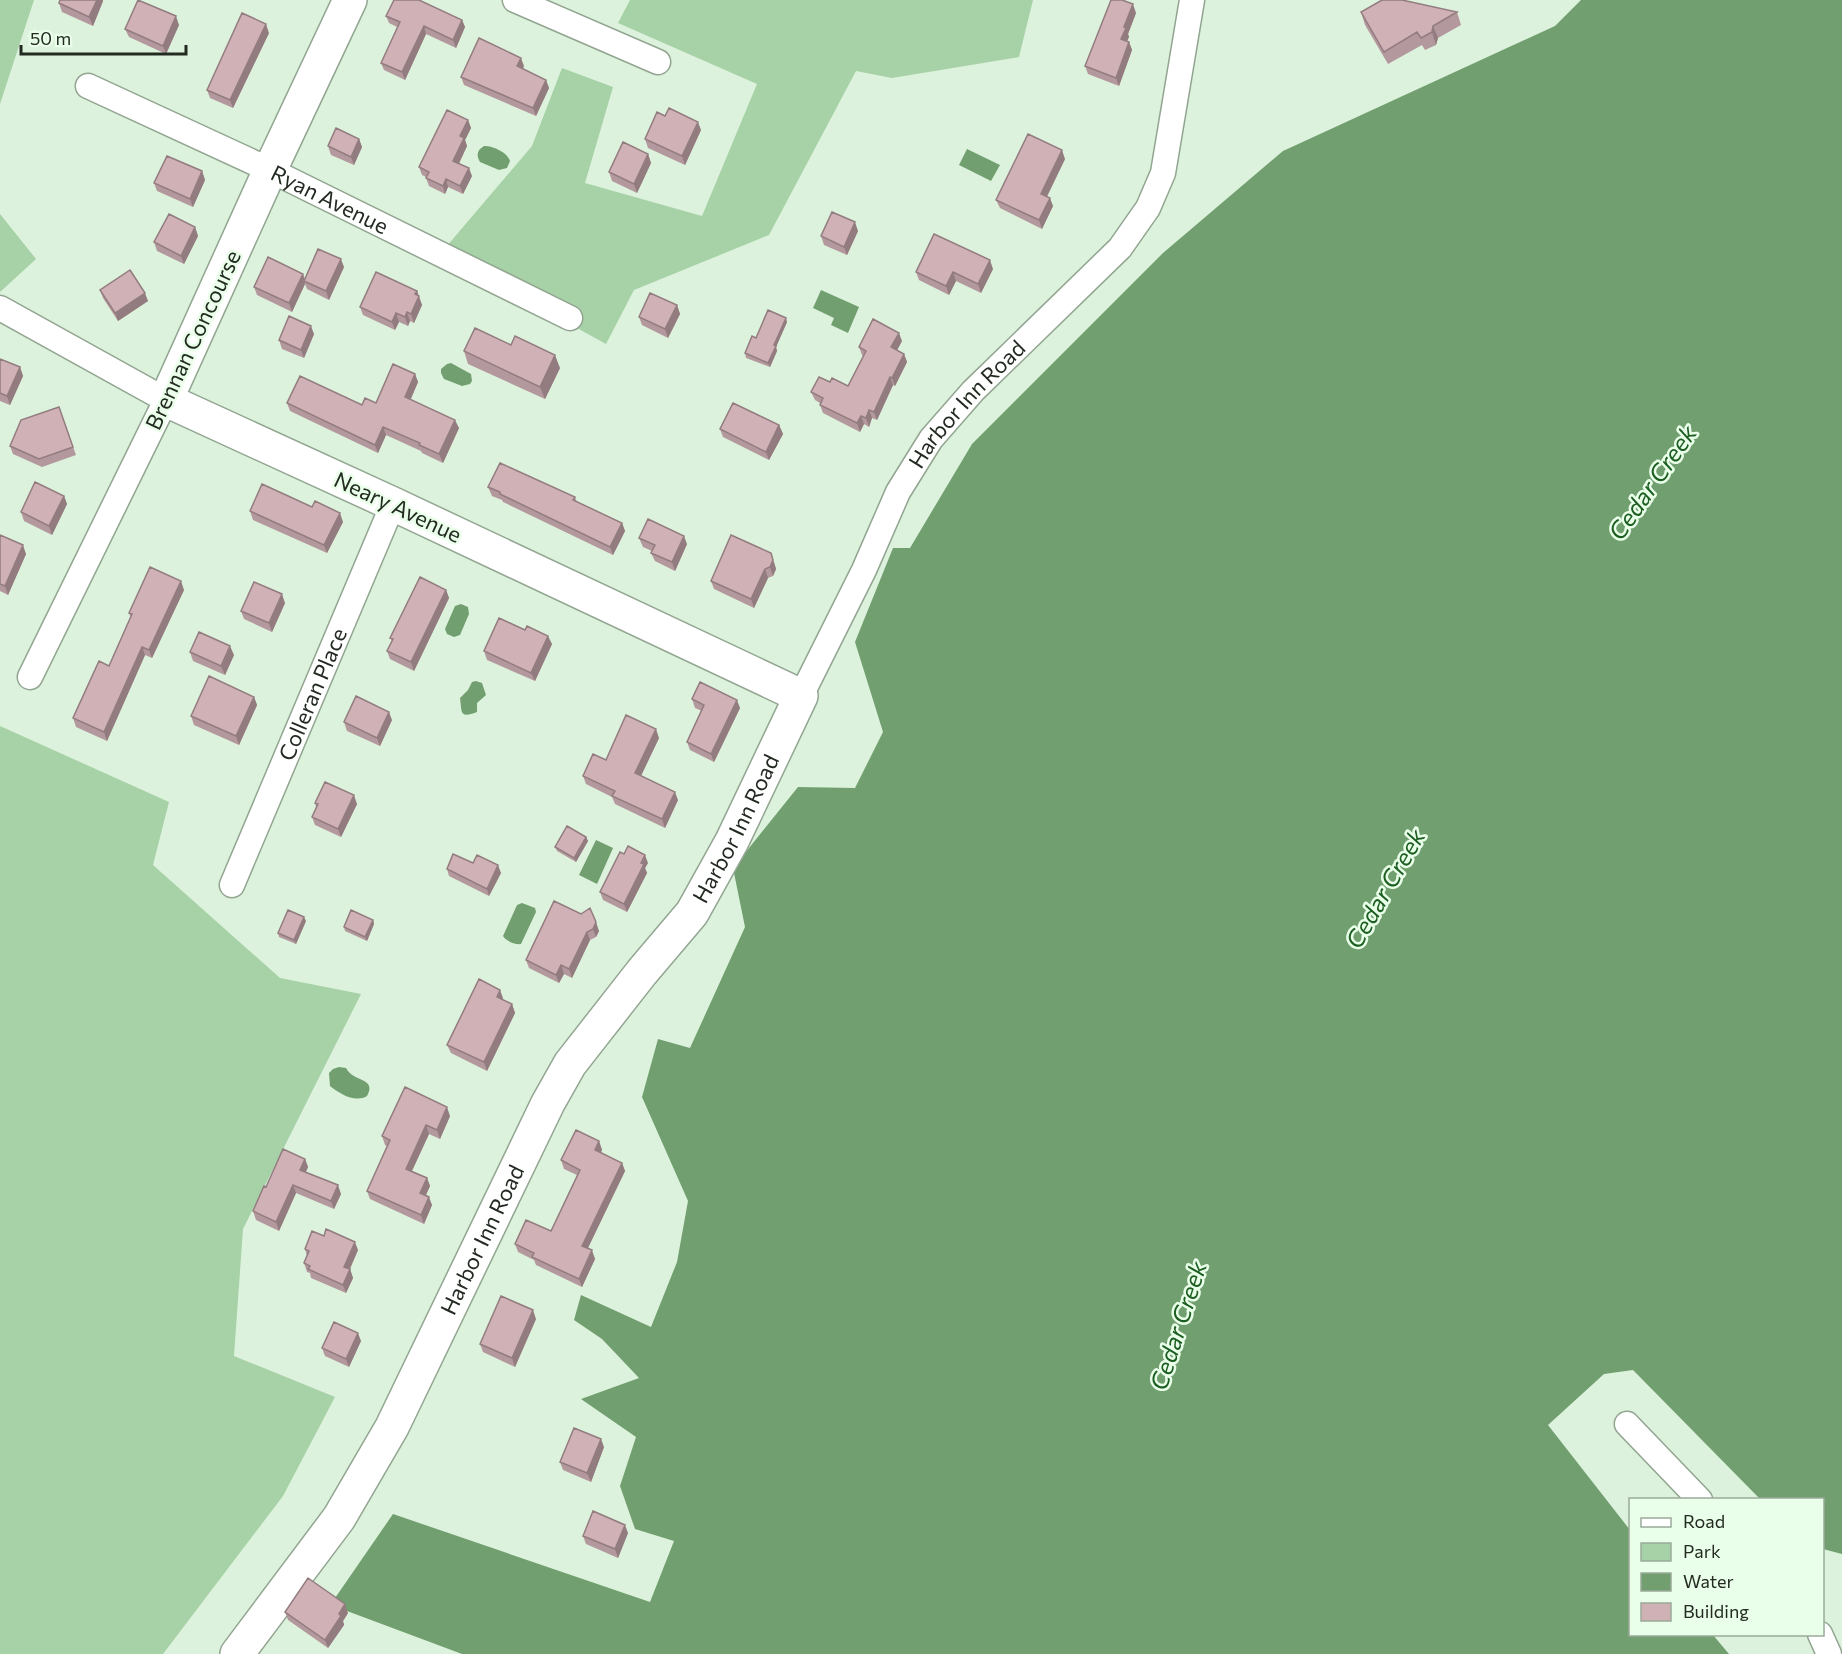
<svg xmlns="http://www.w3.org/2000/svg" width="1842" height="1654" font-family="Commissioner,sans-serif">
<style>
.green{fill:#a7d1a6}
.water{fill:#719f70}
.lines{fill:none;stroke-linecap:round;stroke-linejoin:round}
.street-casing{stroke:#91a591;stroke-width:27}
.secondary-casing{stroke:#91a591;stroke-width:36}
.street{stroke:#fff;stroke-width:24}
.secondary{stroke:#fff;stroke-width:33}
.wall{fill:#b3989d}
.shaded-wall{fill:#927c7f}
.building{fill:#d0b1b6;stroke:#927c7f;stroke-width:1.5}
.labels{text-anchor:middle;stroke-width:5;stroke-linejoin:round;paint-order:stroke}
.street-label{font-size:22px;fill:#222a22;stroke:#eaffe9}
.water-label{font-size:24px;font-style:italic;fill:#1c5d21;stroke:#eaffe9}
</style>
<rect width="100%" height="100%" fill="#ddf2dc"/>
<path class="green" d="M0 0H34L0 104Z
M630 0H1033L1019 57 892 78 856 71 769 235 634 290 606 344 441 253 532 146 562 68 613 87 585 183 702 216 757 84 618 23Z
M0 214 36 259 0 292Z
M0 726 169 802 153 865 280 978 361 994 243 1229 234 1356 335 1397 283 1496 163 1654H0Z"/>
<path class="water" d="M1581 0H1842V1554L1823 1549 1822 1500 1760 1499 1633 1370 1604 1374 1548 1425 1630 1530V1634L1713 1635 1729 1654H462L347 1611 333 1601 393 1514 650 1602 674 1541 635 1529 620 1486 636 1437 581 1399 639 1378 602 1339 574 1320 581 1295 651 1327 677 1262 688 1201 642 1097 658 1039 690 1048 745 927 733 868 798 787 855 788 883 732 855 642 893 548H910L972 444 1163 253 1283 151 1555 26Z
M484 146C493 146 507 152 510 161L507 168 499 170 480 162C476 155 477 150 484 146Z
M967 149 1000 165 991 181 959 165Z
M821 290 859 307 848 333 831 325 834 318 813 308Z
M451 363 471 374 472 381 470 384 462 386 444 379 441 373V369L447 364Z
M461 604 468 607 469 614 460 635 454 637 447 634 445 629 455 606Z
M476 681 482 683 486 695 477 703V712C459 719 462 712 460 698L468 690 472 682Z
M596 840 613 848 597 884 579 875Z
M522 903 535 908 536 912 521 944C515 945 506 941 503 936L517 905Z
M339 1067 346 1068C354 1083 377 1077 367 1096 355 1103 340 1094 330 1086L329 1073 333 1069Z"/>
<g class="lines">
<g class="street-casing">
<g id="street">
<path d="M515 0 658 62"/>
<path id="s1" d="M88 86 270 170 570 318"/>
<path d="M0 308 166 400 30 677"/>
<path id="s2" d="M801 696 864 570 898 492 931 439 973 391 1120 248 1148 208 1163 173 1192 0"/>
<path id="s3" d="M232 885 393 504"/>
<path d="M1627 1424 1700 1500"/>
<path d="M1820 1634 1829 1654"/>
</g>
</g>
<g class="secondary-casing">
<g id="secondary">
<path id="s4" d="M237 1654 339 1518 392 1427 548 1103 570 1064 642 972 692 913 732 841 801 696 393 504 166 400 270 170 350 0"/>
</g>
</g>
<use href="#street" class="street"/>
<use href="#secondary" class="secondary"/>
</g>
<path class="wall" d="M103 1 93 26 62 12 59 3Z
M1411 2 1457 12 1461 25 1438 38 1436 45 1425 50 1422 45 1388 64 1365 25 1361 12Z
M1136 13 1128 34 1129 37 1127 41 1129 42 1132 50 1119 86 1088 74 1085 66Z
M386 16 462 20 465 27 456 48 426 34 405 80 384 70 381 63 397 27 389 23Z
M179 25 166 54 129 37 125 29Z
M269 33 233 108 210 98 207 90Z
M524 66 523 68 546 80 549 88 536 116 464 85 461 77Z
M665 116 701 130 685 165 648 148 645 139Z
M468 120 471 128 465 140 467 146 459 164 472 176 463 194 448 187 445 194 429 186 426 178V177L422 175 419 167Z
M359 139 362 147 354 165 331 155 328 146Z
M648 154 651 163 637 193 612 181 609 172Z
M1065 159 1047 197 1053 206 1042 229 1000 208 996 200Z
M202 171 205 180 193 207 157 191 154 183Z
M195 227 198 236 184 264 157 251 154 242Z
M858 231 847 255 824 245 821 236Z
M344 267 329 300 307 289 305 284 292 312 257 295 254 287 305 278Z
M993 269 981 293 956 281 949 295 919 280 916 272Z
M100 290 148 301 118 321 103 298Z
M417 291 422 305 414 323 410 321 408 326 399 322 395 330 363 315 360 307Z
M677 305 680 314 668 338 642 325 639 317Z
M787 322 776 347 777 351 770 367 746 358 745 353 756 338Z
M314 334 304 358 282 349 279 340Z
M902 341 897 350 904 354 907 362 895 386 893 385 877 420 872 418 869 427 864 424 860 432 823 413 820 405V403L815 400 811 392 830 382 848 386 863 356 862 355 859 347Z
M511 345 560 368 545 399 468 364 464 351Z
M0 359 20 367 23 376 10 405 0 401Z
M415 374 418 382 411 399 459 428 443 463 422 453 421 451 386 435 378 453 290 411 287 403 362 405 376 403Z
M59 407 76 455 42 467 13 454 10 446Z
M779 425 783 434 769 460 723 437 720 429Z
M488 487 575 497 577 502 622 523 625 531 613 555 503 502 502 500 492 496Z
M64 496 67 504 52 535 24 521 21 512Z
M250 511 343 522 327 553 253 520Z
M0 535 26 554 8 595 0 591Z
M639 538 687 544 675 571 655 561 651 553 652 551 643 547Z
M774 562 776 569 773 576 768 578 754 608 714 589 711 581Z
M184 590 152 658 145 655 107 741 76 727 73 718 109 666 131 618 129 613Z
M446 590 449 598 414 671 390 659 387 651 392 641 390 638Z
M285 603 272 632 244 619 241 611Z
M525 630 552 644 535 681 487 660 484 651Z
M190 652 234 655 225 675 193 661Z
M254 697 257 705 239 745 194 725 191 716Z
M692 699 740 708 714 762 690 750 687 742 702 711 695 708Z
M392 720 380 746 347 731 344 722Z
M659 738 641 776 678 800 665 828 615 804 612 797 586 784 583 776 606 760Z
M315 803 357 804 341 837 315 825 312 817 316 807Z
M586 837 588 841 576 862 557 851 555 847Z
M473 863 501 873 489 896 449 876 447 869Z
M648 863 645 868 647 873 627 912 603 900 600 892Z
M554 901 599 931 596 937 590 940 572 978 564 974 559 983 529 968 526 960Z
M373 920 374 924 367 941 345 931 344 927Z
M306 921 296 944 279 937 278 933Z
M503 998V1000L512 1004 515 1013 487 1071 451 1053 447 1045Z
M450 1116 440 1139 429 1134 412 1171 427 1178 430 1186 426 1195 432 1205 424 1224 370 1199 367 1191 387 1146 385 1145 382 1136Z
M599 1141 602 1150 601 1152 622 1163 625 1171 588 1248 595 1259 582 1287 536 1265 534 1260 518 1252 515 1244 551 1231 577 1175 564 1169 561 1160Z
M305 1159 308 1167 306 1172 341 1194 334 1209 296 1193 279 1231 256 1220 253 1211 266 1187Z
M305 1249 358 1250 350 1269 353 1278 346 1293 311 1278 310 1273 307 1272 304 1263 307 1256Z
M536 1319 515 1367 483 1352 480 1344Z
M361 1341 349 1367 325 1356 322 1348Z
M604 1447 591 1482 563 1470 560 1462Z
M628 1533 618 1558 586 1544 583 1536Z
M285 1612 348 1613 343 1621 344 1625 328 1648 288 1620Z"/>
<path class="shaded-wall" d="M97 0H103V1L93 26 89 17Z
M1133 4 1136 13 1128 34 1129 37 1124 47 1121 39 1124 27Z
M176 16 179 25 166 54 163 46Z
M462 20 465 27 456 48 453 40Z
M266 24 269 33 233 108 230 100Z
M424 26 426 34 405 80 402 72Z
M1433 26 1438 38 1436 45 1432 32Z
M1129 42 1132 50 1119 86 1116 78Z
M521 58 524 66 520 74 517 66Z
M546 80 549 88 536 116 533 108Z
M468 120 471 128 465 140 467 146 456 169 453 161 460 136Z
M698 122 701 130 685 165 682 156Z
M359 139 362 147 354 165 351 157Z
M1062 150 1065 159 1044 202 1041 194Z
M648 154 651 163 637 193 634 184Z
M469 168 472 176 463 194 460 186Z
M202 171 205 180 193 207 190 199Z
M446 179 448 187 445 194 443 186Z
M1050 198 1053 206 1042 229 1039 220Z
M855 222 858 231 847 255 844 247Z
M195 227 198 236 184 264 181 256Z
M341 259 344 267 329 300 326 291Z
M990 260 993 269 981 293 978 284Z
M953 272 956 281 949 295 946 286Z
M303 274 306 282 304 281 305 284 292 312 289 303Z
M417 291 422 305 414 323 411 314 415 294Z
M145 293 148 301 118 321 115 313Z
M677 305 680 314 668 338 665 329Z
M407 312 410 321 408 326 405 317Z
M396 313 399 322 395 330 392 322Z
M786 318 787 322 776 347 777 351 770 367 768 363 774 345Z
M311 326 314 334 304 358 301 350Z
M899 333 902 341 894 356 891 347Z
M904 354 907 362 895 386 892 378Z
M555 355 560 368 545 399 540 387Z
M20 367 23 376 10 405 7 396Z
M415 374 418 382 408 405 405 397Z
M890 377 893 385 877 420 874 412Z
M869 410 872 418 869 427 866 418Z
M861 416 864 424 860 432 857 423Z
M455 420 459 428 443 463 439 454Z
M779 425 783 434 769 460 766 452Z
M383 427 386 435 378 453 375 445Z
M64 496 67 504 52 535 49 526Z
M340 513 343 522 327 553 324 545Z
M622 523 625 531 613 555 610 547Z
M684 536 687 544 675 571 672 562Z
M23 545 26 554 8 595 5 586Z
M771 553 776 569 773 576 770 567Z
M765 569 768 578 754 608 751 599Z
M181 581 184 590 152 658 149 650Z
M446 590 449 598 414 671 411 662Z
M282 594 285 603 272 632 269 623Z
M548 636 552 644 535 681 531 673Z
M230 646 234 655 225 675 221 666Z
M142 647 145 655 107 741 104 732Z
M254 697 257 705 239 745 236 736Z
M737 700 740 708 714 762 711 754Z
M389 712 392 720 380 746 377 738Z
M656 729 659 738 638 782 635 773Z
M675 792 678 800 665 828 662 819Z
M354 795 357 804 341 837 338 829Z
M586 837 588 841 576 862 574 858Z
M645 855 648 863 645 868 647 873 627 912 624 904Z
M498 865 501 873 489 896 487 889Z
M304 917 306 921 296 944 294 940Z
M373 920 374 924 367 941 365 937Z
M596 922 599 931 596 937 593 929Z
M587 932 590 940 572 978 569 969Z
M561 965 564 974 559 983 556 975Z
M500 990 503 998 500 1005 497 997Z
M512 1004 515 1013 487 1071 484 1062Z
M447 1107 450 1116 440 1139 437 1130Z
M426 1125 429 1134 409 1177 406 1169Z
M599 1141 602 1150 598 1158 595 1150Z
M305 1159 308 1167 303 1178 300 1170Z
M622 1163 625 1171 585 1254 582 1246Z
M427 1178 430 1186 423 1201 420 1193Z
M293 1185 296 1193 279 1231 276 1222Z
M338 1185 341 1194 334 1209 331 1201Z
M429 1197 432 1205 424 1224 421 1215Z
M355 1242 358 1250 347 1275 344 1267Z
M592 1250 595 1259 582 1287 579 1279Z
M350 1269 353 1278 346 1293 343 1285Z
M533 1310 536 1319 515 1367 512 1358Z
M358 1333 361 1341 349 1367 346 1359Z
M601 1439 604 1447 591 1482 587 1473Z
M625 1525 628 1533 618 1558 615 1549Z
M345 1604 348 1613 343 1621 344 1625 328 1648 325 1640 339 1614Z"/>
<path class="building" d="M60 0H97L89 17 59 3Z
M138 0 176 16 163 46 125 29Z
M394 0H419L462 20 453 40 424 26 402 72 381 63 400 22 386 16Z
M1111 0H1122L1133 4 1124 27 1126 28 1121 39 1129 42 1116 78 1085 66Z
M1382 0H1402L1457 12 1433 26 1432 32 1421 38 1417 32 1384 52 1361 12Z
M242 13 266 24 230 100 207 90Z
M479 38 521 58 517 66 546 80 533 108 461 77Z
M669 108 698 122 682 156 645 139 657 112 665 116Z
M447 110 468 120 460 136 464 138 453 161 469 168 460 186 446 179 443 186 426 178 429 172 419 167Z
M336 128 359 139 351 157 328 146Z
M1028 134 1062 150 1041 194 1050 198 1039 220 996 200Z
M623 142 648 154 634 184 609 172Z
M167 156 202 171 190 199 154 183Z
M832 212 855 222 844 247 821 236Z
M169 214 195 227 181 256 154 242Z
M934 234 990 260 978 284 953 272 946 286 916 272Z
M318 249 341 259 326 291 304 281Z
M268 257 303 274 289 303 254 287Z
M130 270 145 293 115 313 100 290Z
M376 272 417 291 415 294 419 296 411 314 407 312 405 317 396 313 392 322 360 307Z
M650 293 677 305 665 329 639 317Z
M768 310 786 318 774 345 776 346 768 363 745 353 752 336 756 338Z
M289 316 311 326 301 350 279 340Z
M873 319 899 333 891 347 904 354 892 378 890 377 874 412 869 410 866 418 861 416 857 423 820 405 823 398 811 392 819 377 830 382 832 378 848 386 866 351 859 347Z
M475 328 511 345 515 336 555 355 540 387 464 351Z
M0 359 20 367 7 396 0 393Z
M393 364 415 374 405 397 455 420 439 454 419 445 420 443 383 427 375 445 287 403 300 376 362 405 365 398 376 403Z
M733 403 779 425 766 452 720 429Z
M59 407 73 447 39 459 10 446 21 420Z
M500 463 575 497 573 500 622 523 610 547 500 494V492L488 487Z
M35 482 64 496 49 526 21 512Z
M262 484 312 507 315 501 340 513 324 545 250 511Z
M648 519 684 536 672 562 651 553 655 545 639 538Z
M0 535 23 545 5 586 0 584Z
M731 535 771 553 773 560 770 567 765 569 751 599 711 581Z
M150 567 181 581 149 650 142 647 104 732 73 718 99 661 109 666 132 614 129 613Z
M420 577 446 590 411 662 387 651 393 639 390 638Z
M254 582 282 594 269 623 241 611Z
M499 618 525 630 527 626 548 636 531 673 484 651Z
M199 632 230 646 221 666 190 652Z
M209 676 254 697 236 736 191 716Z
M700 682 737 700 711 754 687 742 704 705 692 699Z
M356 696 389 712 377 738 344 722Z
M626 715 656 729 635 773 675 792 662 819 612 796 615 791 583 776 593 754 606 760Z
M325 782 354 795 338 829 312 817 318 804 315 803Z
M567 826 586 837 574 858 555 847Z
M628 846 645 855 641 863 644 864 624 904 600 892 620 852 624 854Z
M453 854 473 863 477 855 498 865 487 889 447 869Z
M554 901 581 914 590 908 596 922 593 929 587 932 569 969 561 965 556 975 526 960Z
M288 910 304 917 294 940 278 933Z
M351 910 373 920 365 937 344 927Z
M479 979 500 990 497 997 512 1004 484 1062 447 1045Z
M405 1087 447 1107 437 1130 426 1125 406 1169 427 1178 420 1193 429 1197 421 1215 367 1191 390 1140 382 1136Z
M576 1130 599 1141 595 1150 622 1163 582 1246 592 1250 579 1279 532 1257 534 1253 515 1244 526 1220 551 1231 580 1170 561 1160Z
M283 1149 305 1159 300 1170 338 1185 331 1201 293 1185 276 1222 253 1211 264 1186 266 1187Z
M326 1229 355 1242 344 1267 350 1269 343 1285 308 1269 310 1266 304 1263 309 1251 305 1249 312 1231 324 1236Z
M501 1296 533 1310 512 1358 480 1344Z
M334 1322 358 1333 346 1359 322 1348Z
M574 1428 601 1439 587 1473 560 1462Z
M593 1511 625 1525 615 1549 583 1536Z
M308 1578 345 1604 339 1614 341 1616 325 1640 285 1612Z"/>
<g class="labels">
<g class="street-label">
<text dy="8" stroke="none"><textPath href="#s1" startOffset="267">Ryan Avenue</textPath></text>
<text transform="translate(193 340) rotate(-65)" y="8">Brennan Concourse</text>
<text dy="8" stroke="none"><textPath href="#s2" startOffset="338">Harbor Inn Road</textPath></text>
<text transform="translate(398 507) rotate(25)" y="8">Neary Avenue</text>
<text dy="8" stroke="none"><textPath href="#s3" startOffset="207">Colleran Place</textPath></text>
<text dy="8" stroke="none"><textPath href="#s4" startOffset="969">Harbor Inn Road</textPath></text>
<text dy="8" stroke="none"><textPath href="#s4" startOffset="483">Harbor Inn Road</textPath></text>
</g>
<g class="water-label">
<text transform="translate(1653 483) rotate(-55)" y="8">Cedar Creek</text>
<text transform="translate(1386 889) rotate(-60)" y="8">Cedar Creek</text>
<text transform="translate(1179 1326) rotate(-72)" y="8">Cedar Creek</text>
</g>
</g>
<rect x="1629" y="1498" width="195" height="138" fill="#eaffe9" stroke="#9aaa99" stroke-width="1.5"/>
<rect x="1641" y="1518" width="30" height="9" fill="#ffffff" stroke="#9aaa99" stroke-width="1.5"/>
<text x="1683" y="1528" font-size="18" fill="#222a22">Road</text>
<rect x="1641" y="1543" width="30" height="18" fill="#a7d1a6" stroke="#9aaa99" stroke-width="1.5"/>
<text x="1683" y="1558" font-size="18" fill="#222a22">Park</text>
<rect x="1641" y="1573" width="30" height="18" fill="#719f70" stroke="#9aaa99" stroke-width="1.5"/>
<text x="1683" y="1588" font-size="18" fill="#222a22">Water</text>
<rect x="1641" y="1603" width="30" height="18" fill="#d0b1b6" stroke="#9aaa99" stroke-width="1.5"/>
<text x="1683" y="1618" font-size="18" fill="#222a22">Building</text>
<path d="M21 45v9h165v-9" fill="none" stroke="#222a22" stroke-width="3"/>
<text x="30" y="45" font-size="18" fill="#222a22" stroke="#eaffe9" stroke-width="4.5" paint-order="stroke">50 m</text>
</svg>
